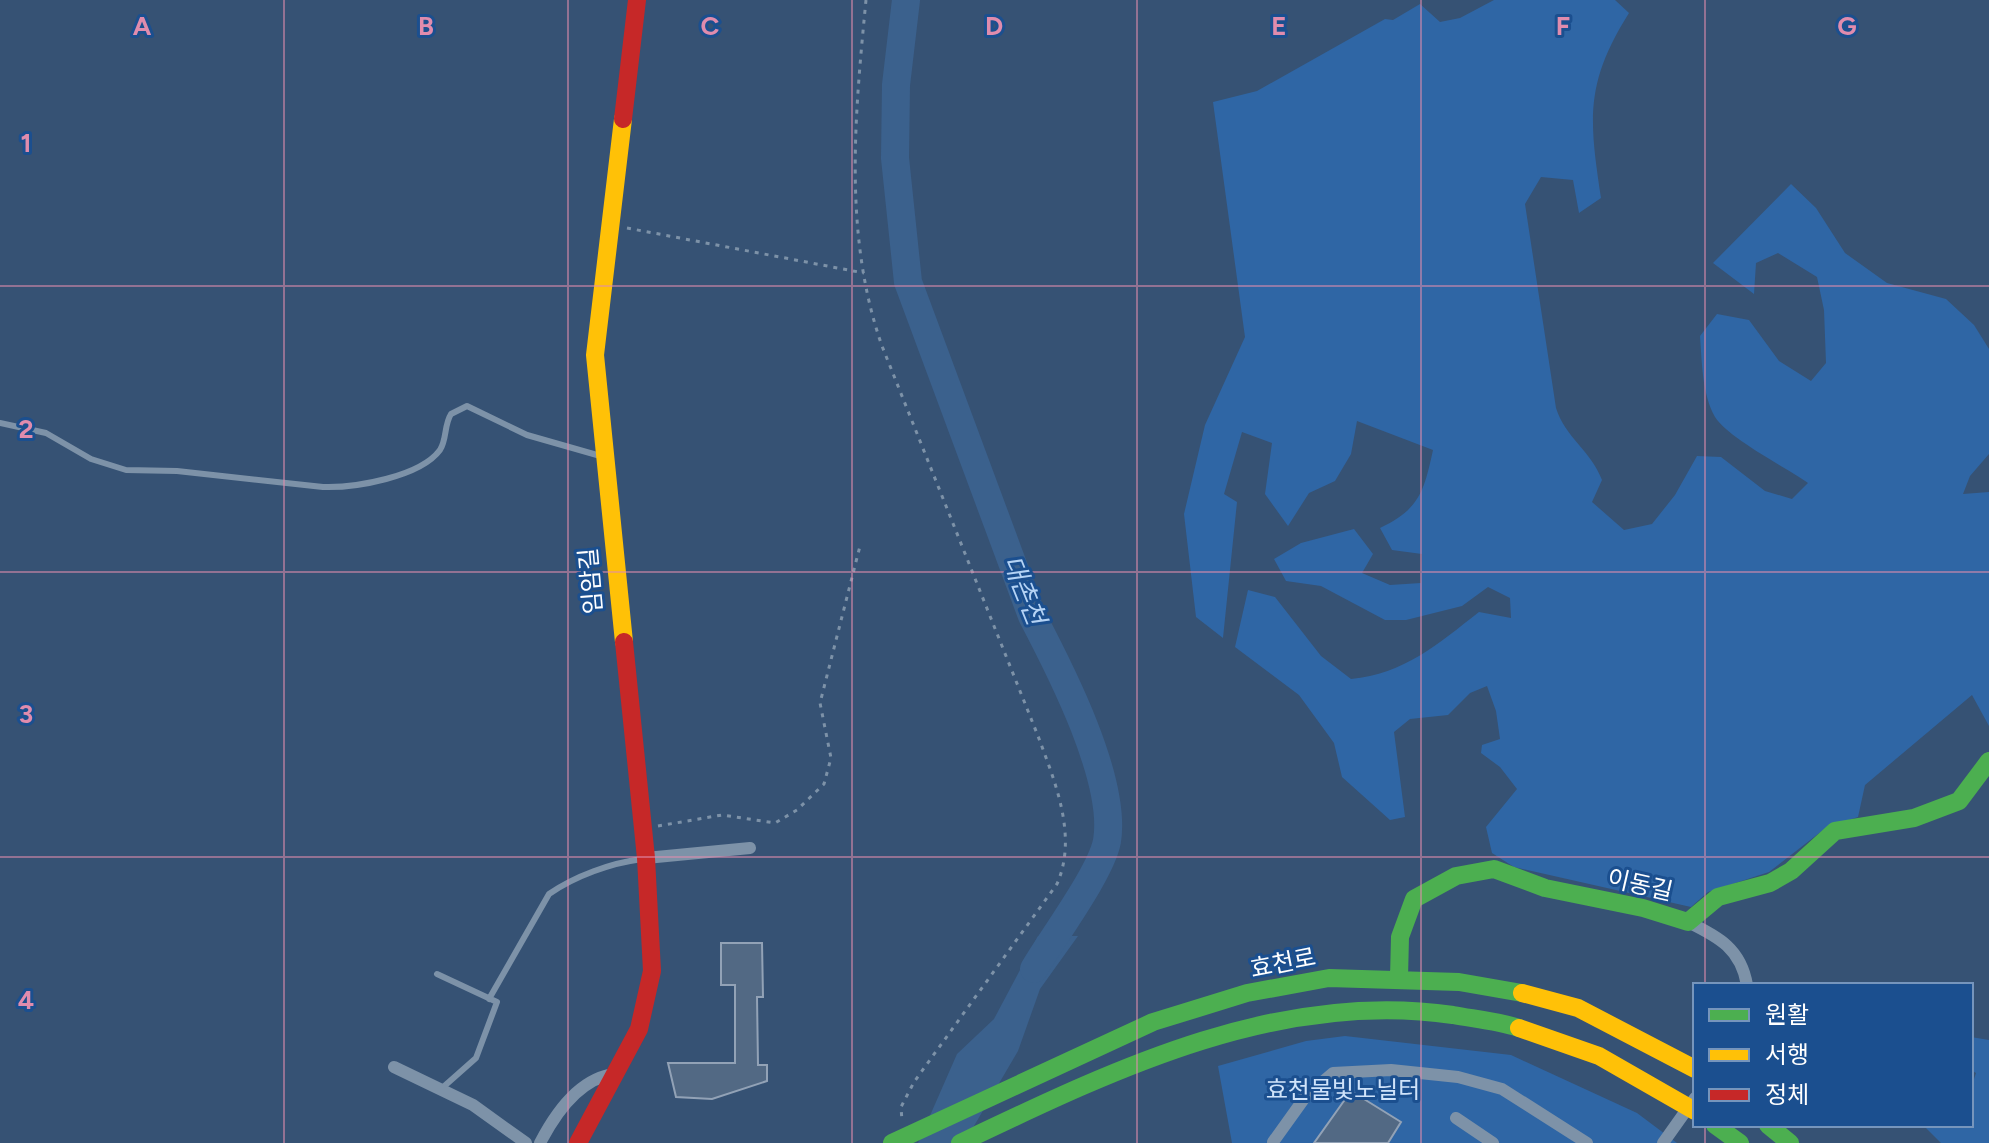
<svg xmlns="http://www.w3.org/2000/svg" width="1989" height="1143" font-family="Figtree,'Noto Sans KR',sans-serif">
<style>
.green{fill:#2f66a5}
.water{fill:#3b618d}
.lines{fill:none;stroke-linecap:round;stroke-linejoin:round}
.river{stroke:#3b618d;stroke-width:28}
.building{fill:#526984;stroke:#92a2b6;stroke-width:2}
.path{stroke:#7d92a8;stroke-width:3;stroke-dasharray:4 6;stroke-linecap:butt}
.lane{stroke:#7d92a8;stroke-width:6}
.street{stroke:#7d92a8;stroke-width:12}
.fast{stroke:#4caf50;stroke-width:18}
.slow{stroke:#ffc107;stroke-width:18}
.jam{stroke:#c62828;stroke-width:18}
.grid{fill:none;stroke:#e08cad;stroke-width:2;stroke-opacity:0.55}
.labels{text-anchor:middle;stroke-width:6;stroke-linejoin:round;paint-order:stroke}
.street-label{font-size:24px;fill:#fff;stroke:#1b4f8f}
.park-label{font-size:24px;fill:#cfe3fa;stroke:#1b4f8f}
.water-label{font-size:26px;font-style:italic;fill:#b5d3f5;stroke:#1b4f8f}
.grid-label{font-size:26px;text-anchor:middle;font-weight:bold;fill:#e08cad;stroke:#1b4f8f;stroke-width:6;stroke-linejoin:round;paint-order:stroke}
</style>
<rect width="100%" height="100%" fill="#365274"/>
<path class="green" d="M1494 0H1615L1629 13C1585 83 1589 119 1601 198L1579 213 1573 180 1541 177 1525 204 1556 408C1565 437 1591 451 1602 480L1592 502 1624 530 1652 524 1675 495 1697 456 1721 457 1765 491 1792 499 1808 483C1787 468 1728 438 1715 417 1702 394 1702 362 1700 336L1717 314 1749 320 1779 361 1811 381 1826 363 1824 310 1817 277 1778 253 1756 263 1754 294 1713 263 1791 184 1816 208 1845 253 1887 283 1946 299 1974 325 1989 349V454L1970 476 1963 494 1989 492V726L1972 695 1865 785 1858 817 1827 827 1769 872 1708 892 1691 907 1514 867 1492 853 1486 827 1517 789 1500 767 1481 753 1482 745 1500 739 1496 711 1487 686 1470 693 1448 715 1410 719 1394 732 1405 817 1390 820 1342 777 1334 743 1299 695 1235 647 1248 590 1275 597 1321 656 1351 679C1404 674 1438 644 1479 612L1511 618 1510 598 1488 587 1462 606 1406 620H1385L1321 586 1286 581 1274 559 1301 543 1354 529 1373 554 1362 573 1390 585 1421 583 1422 554 1392 550 1380 528C1420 509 1424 491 1433 450L1357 421 1351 454 1335 481 1309 493 1288 526 1265 494 1272 443 1242 432 1224 494 1237 502 1223 638 1196 617 1184 514 1205 425 1245 337 1213 102 1257 91 1385 19 1393 20 1420 4 1440 22 1460 18Z
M1345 1036 1511 1055 1637 1113 1677 1143H1232L1218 1066 1306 1041Z
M1971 1037 1989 1040V1143H1941L1923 1125H1971V1088L1976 1073 1971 1070Z"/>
<path class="water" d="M1038 936H1078L1040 989 1018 1051 964 1143H918L957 1054 994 1019Z"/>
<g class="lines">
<path class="river" d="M906 0 896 85 895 158 908 282 1032 616C1061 671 1117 780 1107 841 1101 873 1052 938 1034 969"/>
</g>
<path class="building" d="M721 943H762L763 997H757L758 1065H767V1081L712 1099 676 1097 668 1063H735V985H721Z
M1351 1091 1401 1122 1388 1143H1314Z"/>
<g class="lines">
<path class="path" d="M866 0C855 114 843 235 882 346L1038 736C1055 782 1078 836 1057 884L914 1082 901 1107 902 1121
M627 228 864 273
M658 826 722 815 775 823 797 810 824 784 831 758 820 703 860 546"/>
<path class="lane" d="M0 423 46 433 91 459 126 470 177 471 323 487C355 488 420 477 440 450 447 439 444 425 451 414L467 406 527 435 604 457
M437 974 497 1002 476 1058 441 1089
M489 999 549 894C575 876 611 863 642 859"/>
<path class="street" d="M646 858 750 848
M1688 922C1719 937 1741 949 1747 985
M394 1067 473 1105 526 1143
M1456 1118 1493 1143
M1273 1142 1306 1096 1333 1073 1391 1070 1458 1077 1502 1089 1587 1143
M540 1143C555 1114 579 1078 615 1074
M1663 1143 1695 1098"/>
<path class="fast" d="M1399 978 1400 937 1414 899 1456 876 1494 869 1545 888 1643 908 1688 922 1718 897 1770 883 1791 871 1835 831 1914 818 1959 801 1989 761
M1715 1125 1740 1143
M1768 1125 1790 1143
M892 1143 1153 1022 1247 993 1329 978 1459 982 1522 993
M960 1143C1113 1070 1279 989 1453 1015 1475 1019 1498 1021 1519 1028"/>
<path class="slow" d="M623 119 595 355 624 642
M1522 993 1578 1008 1695 1069
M1519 1028 1599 1056 1695 1111"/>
<path class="jam" d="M623 119 637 0
M578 1143 639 1029 652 971 646 858 624 642"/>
</g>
<path class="grid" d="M284 0V1143M568 0V1143M852 0V1143M1137 0V1143M1421 0V1143M1705 0V985M0 286H1989M0 572H1989M0 857H1989M1705 1125V1143"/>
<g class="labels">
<g class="street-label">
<text transform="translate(591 581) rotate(-95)" y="8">임암길</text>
<text transform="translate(1640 885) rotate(13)" y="8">이동길</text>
<text transform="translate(1283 963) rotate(-11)" y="8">효천로</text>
</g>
<g class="park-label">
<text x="1343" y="1098">효천물빛노닐터</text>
</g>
<g class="water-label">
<text transform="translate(1024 590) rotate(68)" y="9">대촌천</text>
</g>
</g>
<g class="grid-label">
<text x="142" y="35">A</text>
<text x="426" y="35">B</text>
<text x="710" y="35">C</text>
<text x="994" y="35">D</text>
<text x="1279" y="35">E</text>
<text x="1563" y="35">F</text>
<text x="1847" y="35">G</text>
<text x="26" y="152">1</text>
<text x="26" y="438">2</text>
<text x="26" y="723">3</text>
<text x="26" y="1009">4</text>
</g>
<rect x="1693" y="983" width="280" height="144" fill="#1b4f8f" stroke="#7695bc" stroke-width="2"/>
<rect x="1709" y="1009" width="40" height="12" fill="#4caf50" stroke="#7695bc" stroke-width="2"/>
<text x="1765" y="1023" font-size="24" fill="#ffffff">원활</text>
<rect x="1709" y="1049" width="40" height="12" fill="#ffc107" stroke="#7695bc" stroke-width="2"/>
<text x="1765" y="1063" font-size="24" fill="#ffffff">서행</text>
<rect x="1709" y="1089" width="40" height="12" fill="#c62828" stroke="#7695bc" stroke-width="2"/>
<text x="1765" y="1103" font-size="24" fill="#ffffff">정체</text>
</svg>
